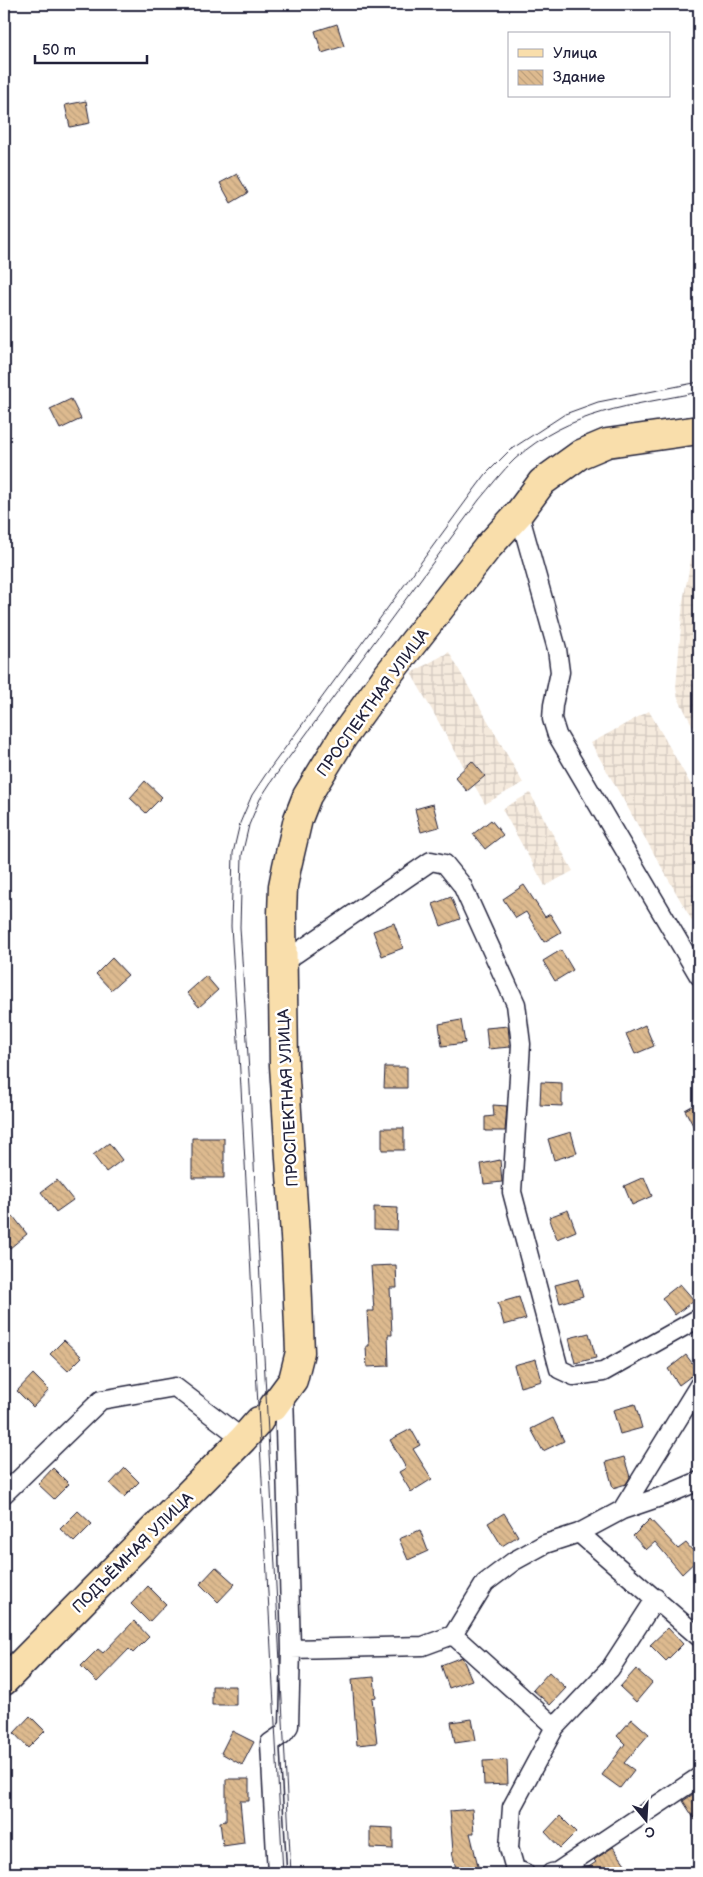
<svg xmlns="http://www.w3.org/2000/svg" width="703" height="1877" font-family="'Balsamiq Sans',sans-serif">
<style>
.industrial{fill:url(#industrial-grid)}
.building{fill:url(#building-back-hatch);stroke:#22223b}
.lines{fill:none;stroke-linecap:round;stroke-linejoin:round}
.street-casing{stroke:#22223b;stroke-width:21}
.primary-casing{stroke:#22223b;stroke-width:31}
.street{stroke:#fff;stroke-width:18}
.primary{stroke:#f9deab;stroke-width:28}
.tram{stroke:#22223b;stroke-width:1}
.labels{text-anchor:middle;stroke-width:5;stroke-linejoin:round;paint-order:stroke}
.street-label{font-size:16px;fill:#22223b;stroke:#fff}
</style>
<defs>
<pattern id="industrial-grid" width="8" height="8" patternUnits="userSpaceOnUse" patternTransform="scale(1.25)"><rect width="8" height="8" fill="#f5eadd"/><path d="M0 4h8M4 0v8" fill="none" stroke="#d2c8bf"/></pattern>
<pattern id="building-back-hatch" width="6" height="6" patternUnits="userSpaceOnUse" patternTransform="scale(1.25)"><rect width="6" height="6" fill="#ddba8f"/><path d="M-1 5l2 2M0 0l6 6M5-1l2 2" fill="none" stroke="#bda07c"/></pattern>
</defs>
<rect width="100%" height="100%" fill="#fff"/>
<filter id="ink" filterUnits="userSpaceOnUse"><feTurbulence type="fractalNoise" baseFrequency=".02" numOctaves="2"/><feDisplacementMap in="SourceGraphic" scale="10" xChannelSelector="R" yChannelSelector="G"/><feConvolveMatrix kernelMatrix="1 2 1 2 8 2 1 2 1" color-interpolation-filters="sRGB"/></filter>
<g filter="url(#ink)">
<path class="industrial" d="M699 518V738L678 698 676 688 683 601Z
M449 652 523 783 485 804 411 673Z
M649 711 699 799V933L591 743Z
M530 793 573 871 545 886 502 809Z"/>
<path class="building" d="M337 24 344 46 322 53 315 31Z
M86 101 90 123 70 127 65 105Z
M237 174 248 193 231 203 220 183Z
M71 399 81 419 60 429 50 409Z
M472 761 485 776 467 791 455 777Z
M145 781 162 797 146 813 130 798Z
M433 804 439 827 421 832 415 809Z
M491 820 503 835 485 849 473 834Z
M524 885 545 917 550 914 561 932 544 942 526 912 516 918 503 899Z
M451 897 460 919 441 926 433 904Z
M394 923 403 948 382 956 373 931Z
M561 950 573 970 555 981 543 961Z
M112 958 128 975 111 990 96 974Z
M206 976 218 990 199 1007 187 993Z
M461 1020 465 1043 442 1046 439 1024Z
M645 1025 654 1046 635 1054 626 1034Z
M508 1026 510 1047 488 1049 486 1028Z
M385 1067H407V1088H384Z
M541 1082 562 1083V1106L540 1105Z
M699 1102V1137L685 1110Z
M493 1105 507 1106 505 1131H485V1117L494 1116Z
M382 1128H404V1150H382Z
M571 1132 577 1153 554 1160 548 1139Z
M192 1138H224V1178H192Z
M109 1143 122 1160 106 1172 93 1155Z
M500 1160 502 1182 484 1184 481 1164Z
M644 1177 652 1196 632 1205 624 1186Z
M57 1180 73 1200 56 1212 41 1192Z
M374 1207 398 1208 397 1230 374 1229Z
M568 1210 576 1231 557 1239 549 1217Z
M13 1216 27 1234 4 1253V1224Z
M396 1265 397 1288H390L392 1335H388L389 1366 367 1367 366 1346H369L367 1311H374L371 1266Z
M578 1279 583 1296 560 1303 555 1285Z
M680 1284 694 1300 675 1315 662 1298Z
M519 1297 526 1319 504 1325 498 1303Z
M589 1333 596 1358 575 1363 569 1338Z
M64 1340 82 1357 68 1371 50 1354Z
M686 1355 698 1371 679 1385 668 1369Z
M536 1359 542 1381 520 1387 514 1365Z
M33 1374 49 1390 33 1407 17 1391Z
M635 1404 642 1428 620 1434 613 1410Z
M553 1418 564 1441 543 1451 531 1429Z
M411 1429 420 1445 413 1449 432 1479 411 1492 399 1472 406 1468 390 1440Z
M624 1457 630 1477 626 1484 613 1488 606 1462Z
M53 1468 69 1484 54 1499 38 1484Z
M125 1468 139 1482 124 1497 110 1484Z
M78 1511 92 1524 74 1542 60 1529Z
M504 1513 518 1536 502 1546 488 1523Z
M650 1519 678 1549 686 1543 699 1558 682 1574 655 1542 646 1550 633 1536Z
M420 1530 428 1551 408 1560 399 1539Z
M216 1567 235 1584 218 1602 200 1584Z
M148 1586 166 1604 149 1622 131 1604Z
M134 1621 149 1637 133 1653 129 1649 97 1682 81 1666 98 1649 103 1653Z
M668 1628 683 1644 666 1661 650 1645Z
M462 1657 472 1680 449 1688 441 1665Z
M636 1669 652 1683 636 1702 620 1687Z
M549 1672 566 1688 550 1705 533 1690Z
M374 1677 376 1697 372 1698 377 1743 357 1745 352 1679Z
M212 1686H236V1705H212Z
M30 1716 45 1731 28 1748 14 1733Z
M472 1719 476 1740 455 1743 451 1722Z
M632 1719 649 1734 624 1763 634 1770 620 1788 602 1775 625 1744 617 1736Z
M232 1731 254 1742 242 1765 221 1753Z
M507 1760 508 1784 484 1785 483 1761Z
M226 1779H249V1801H240L244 1843 223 1846 220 1822 226 1821Z
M699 1790V1826L683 1801Z
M472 1809 474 1833H470L479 1870 457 1873 452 1852H453L450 1811Z
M560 1816 576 1832 560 1848 545 1832Z
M370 1827 393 1828V1849L370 1848Z
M613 1847 625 1864 611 1873H580L596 1862 594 1860Z"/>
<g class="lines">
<g class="street-casing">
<path id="street" d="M519 513 557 649 560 672 553 705 552 719 557 735 699 976
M282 963 431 861 445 864 462 885 516 1004 521 1044 512 1192 559 1369 574 1376 603 1372 699 1318
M4 1494 101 1400 175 1387 243 1439
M622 1510 666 1495 699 1481
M579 1533 699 1637
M453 1635 485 1583 514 1561 545 1544 579 1533 622 1510 699 1385
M453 1635 555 1727 512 1807 509 1848 515 1869 525 1873
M291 1649 423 1646 453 1635
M555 1727 610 1669 656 1598
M277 1873 270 1743 283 1734 289 1726 291 1649 284 1392
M551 1873 557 1872 699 1777"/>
</g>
<g class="primary-casing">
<path id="primary" d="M273 1407 293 1380 300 1352 296 1252 284 1065 282 914 283 886 287 866 298 819 307 796 343 737 387 676 488 547 519 513 542 482 581 454 607 443 699 430
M4 1681 243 1439 259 1421"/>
</g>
<use href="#street" class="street"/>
<use href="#primary" class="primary"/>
<path class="tram" d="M283 1873 241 1088 231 926 233 853 240 823 252 795 266 774 471 494 486 474 510 450 565 414 598 402 699 382
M291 1873 250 1088 240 927 242 855 249 825 260 799 273 779 479 500C491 486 502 471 515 459 570 410 631 406 699 392"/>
</g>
</g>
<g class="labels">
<g class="street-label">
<text transform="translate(372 702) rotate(-54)" y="6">ПРОСПЕКТНАЯ УЛИЦА</text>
<text transform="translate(287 1098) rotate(-93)" y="6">ПРОСПЕКТНАЯ УЛИЦА</text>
<text transform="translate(132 1552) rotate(-45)" y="6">ПОДЪЁМНАЯ УЛИЦА</text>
</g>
</g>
<rect width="703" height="1877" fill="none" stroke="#fff" stroke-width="20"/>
<rect x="10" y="10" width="683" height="1857" fill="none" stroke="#22223b" stroke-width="2" filter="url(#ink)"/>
<rect x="508" y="32" width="162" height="65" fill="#ffffff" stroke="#a7a7b1"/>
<rect x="518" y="49" width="25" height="8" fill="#f9deab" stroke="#a7a7b1"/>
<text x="553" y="58" font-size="15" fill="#22223b">Улица</text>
<rect x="518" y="70" width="25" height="15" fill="url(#building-back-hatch)" stroke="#a7a7b1"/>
<text x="553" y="82" font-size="15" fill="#22223b">Здание</text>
<g transform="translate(646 1820) rotate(162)" stroke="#ffffff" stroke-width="4" paint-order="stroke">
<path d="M0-4L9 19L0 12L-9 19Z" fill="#22223b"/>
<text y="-8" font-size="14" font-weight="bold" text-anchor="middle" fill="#22223b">С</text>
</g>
<path d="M35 55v8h112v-8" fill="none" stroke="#22223b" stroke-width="2.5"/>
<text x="42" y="55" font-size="15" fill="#22223b" stroke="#ffffff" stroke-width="4" paint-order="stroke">50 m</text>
</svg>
